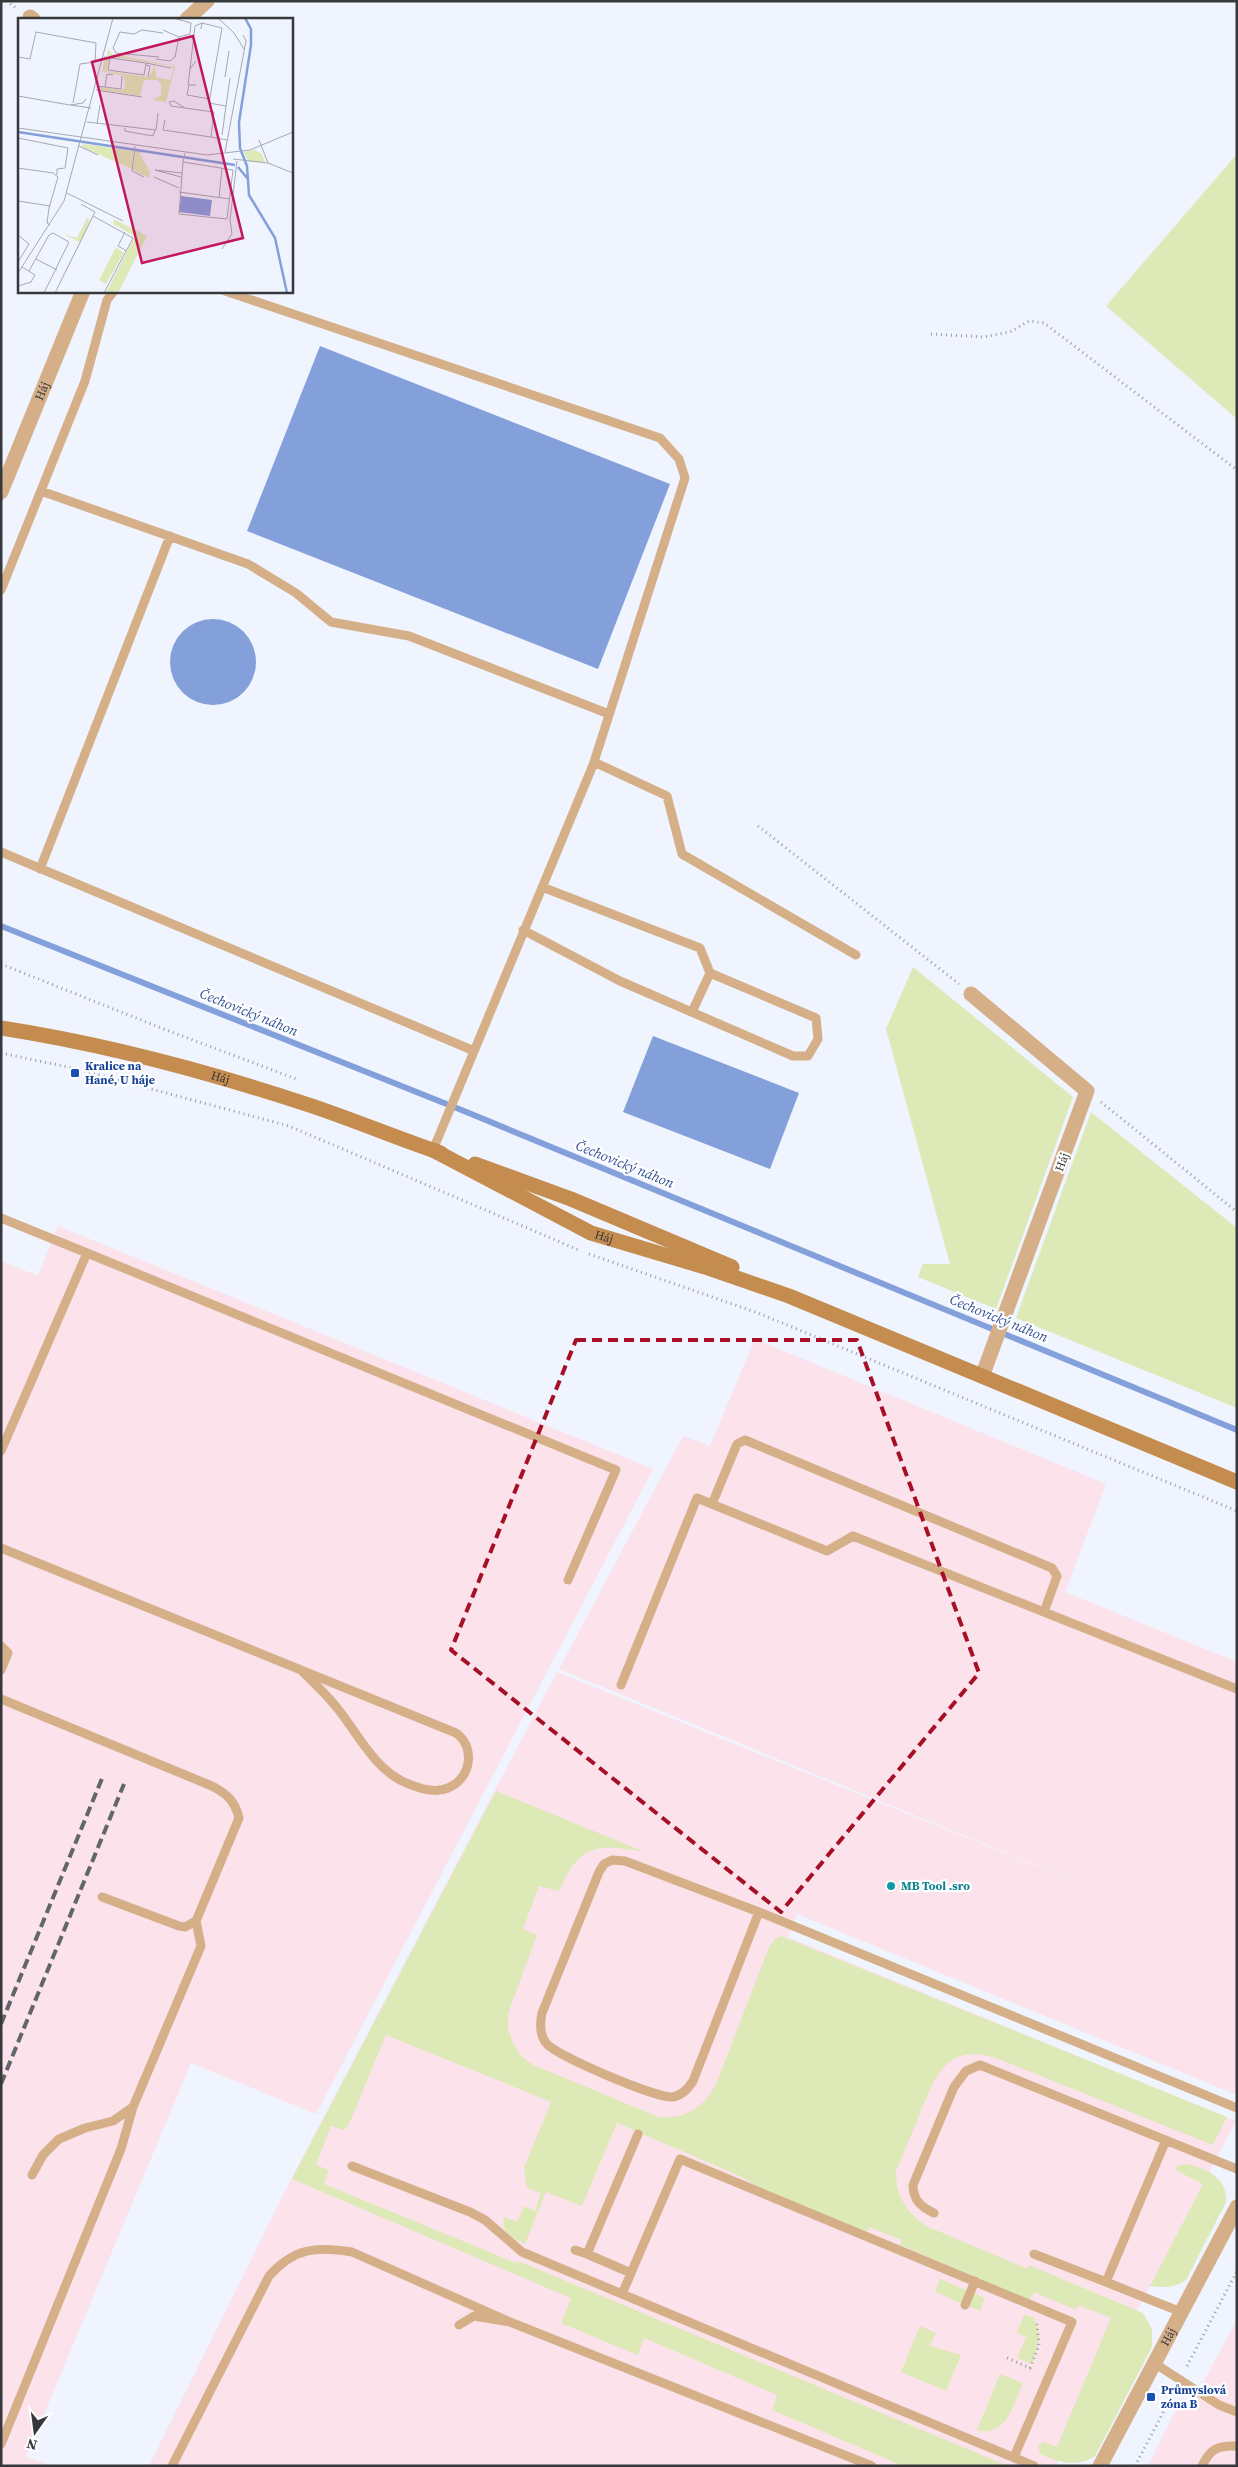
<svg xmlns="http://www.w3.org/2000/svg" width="1238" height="2467" font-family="'Source Serif 4',serif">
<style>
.industrial{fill:#fbe2eb}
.green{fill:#dde9b6}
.water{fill:#84a0db}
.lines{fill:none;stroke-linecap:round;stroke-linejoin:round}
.stream{stroke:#84a0db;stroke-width:6}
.path{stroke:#989ca3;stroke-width:3;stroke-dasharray:1 4;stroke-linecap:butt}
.lane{stroke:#d5af88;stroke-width:9}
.street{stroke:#d5af88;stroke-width:15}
.secondary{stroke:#c48c4f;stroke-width:15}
.rail{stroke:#62656a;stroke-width:4;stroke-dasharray:10 5;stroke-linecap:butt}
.marked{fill:none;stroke:#a70f27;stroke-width:4;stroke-dasharray:10 6;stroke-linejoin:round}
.transit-dot{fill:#1a4fb4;stroke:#fff;stroke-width:2}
.culture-dot{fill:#0f9aa8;stroke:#fff;stroke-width:2}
.labels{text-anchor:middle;stroke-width:4.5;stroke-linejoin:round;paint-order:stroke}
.street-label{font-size:12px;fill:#36383c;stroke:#fff}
.transit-label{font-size:12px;font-weight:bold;fill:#164399;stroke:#fff;text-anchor:start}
.culture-label{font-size:12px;font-weight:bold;fill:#0d838f;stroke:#fff;text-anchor:start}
.water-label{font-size:14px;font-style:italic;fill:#325098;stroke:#fff}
.inset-river{fill:none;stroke:#84a0db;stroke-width:2.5}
.inset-road{fill:none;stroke:#a5a9b0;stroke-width:1}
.view{fill:#c2185b;fill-opacity:0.15;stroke:#c2185b;stroke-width:2.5}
.inset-edge{fill:none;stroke:#36383c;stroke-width:2.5}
</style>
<rect width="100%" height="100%" fill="#eff4fe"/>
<path class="industrial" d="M58 1226 653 1469 316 2114 191 2063 26 2457 53 2466H1V1261L38 1276Z
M755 1339 1106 1484 1065 1592 1237 1662V2095L797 1914 788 1937 1236 2121 1056 2466H149L291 2179 557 1672 1143 1909 559 1669 683 1436 710 1446Z
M1237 2320V2466H1148L1175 2411 1194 2399Z"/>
<path class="green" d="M1237 154V419L1106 306Z
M913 967 1073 1097 996 1309 918 1277 923 1264H950L886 1029Z
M1091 1112 1237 1228V1408L1016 1318Z
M496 1791 645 1852C596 1844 580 1843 559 1891L539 1886 523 1929 537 1935 508 2014V2028L513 2043 521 2056 533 2065 659 2117C687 2120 705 2106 717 2082L769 1947 775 1939 781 1936 1227 2117 1213 2145 996 2058C946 2043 936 2075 920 2113 912 2133 904 2152 896 2171 895 2196 908 2214 928 2227L1028 2269 1029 2265 1143 2313 1152 2329V2347L1095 2456C1079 2467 1058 2463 1040 2454L1038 2446 1044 2442 1057 2447 1111 2318 1078 2305 1076 2310 1034 2292 1030 2300 900 2245 902 2240 869 2227 867 2232 759 2188 740 2176 617 2123 582 2206 546 2192 525 2244C511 2238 501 2233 504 2217L517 2222 524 2206 535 2211 541 2193 527 2188 524 2168 551 2102 386 2035 348 2126 344 2130 331 2126 316 2165 329 2170 324 2184 516 2263 518 2261 535 2268 1008 2466H903L772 2410 777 2395 644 2338 638 2355 561 2323 571 2298 292 2179Z
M1186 2164C1206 2168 1228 2178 1226 2202L1186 2280C1175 2288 1163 2288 1150 2286L1203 2184 1176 2170 1177 2166Z
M940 2279 985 2298 980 2311 935 2292Z
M1024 2315 1033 2317C1043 2332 1038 2348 1032 2364L1017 2358 1026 2337 1017 2333Z
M920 2326 936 2333 930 2346 961 2355 946 2391 901 2372Z
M1000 2374 1023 2383C1014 2404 1006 2438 977 2430Z"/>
<path class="water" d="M320 346 670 484 598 669 247 531Z
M170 662a43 43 0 1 1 86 0a43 43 0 1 1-86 0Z
M653 1036 799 1093 770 1169 623 1112Z"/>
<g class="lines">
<path class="stream" d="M1 926 464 1111 1237 1430"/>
<path class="path" d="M6 1 16 8
M931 334 983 337 1010 332 1029 321 1044 323 1237 470
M758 826 959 984
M1 964 161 1028 299 1080
M1 1053 77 1069 289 1126 581 1251
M1101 1102 1237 1212
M589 1254 758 1313 1237 1511
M1007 2358 1030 2368 1039 2345 1037 2324
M1187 2366 1237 2271
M1135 2466 1174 2392"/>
<path class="lane" d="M225 291 660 438 679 459 685 478 593 765 433 1150
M41 491 248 564 296 593 331 622 409 636 609 714
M1 590 85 381 107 300 114 291
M594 762 667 796 682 854 856 955
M1 852 472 1050
M40 869 170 536
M523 930 620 981 793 1056H808L818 1039 816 1018 710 973 700 948 542 887
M692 1012 710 973
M1 1218 87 1253 1 1451
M87 1253 616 1470 568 1580
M712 1504 737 1444 745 1440 1052 1568 1057 1576 1044 1612
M1 1548 456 1733C476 1747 471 1779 448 1788 434 1794 417 1788 404 1782 375 1769 357 1733 338 1709 327 1695 314 1683 301 1670
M1 1646 8 1653 1 1670
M621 1685 697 1498 827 1551 853 1536 1237 1689
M1 1699 212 1786C227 1794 235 1801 239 1818L196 1921 185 1927 179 1926 102 1897
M612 1860 625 1861 759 1912 693 2081C688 2089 682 2096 672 2097 656 2098 556 2056 546 2043 539 2034 540 2023 542 2013L599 1872 604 1864Z
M759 1912 1237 2108
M352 2166 470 2212 485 2220 522 2252 622 2294
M32 2175 43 2155 59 2139 85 2128 113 2121 133 2107 201 1946 196 1921
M934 2213C921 2207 913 2200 913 2185L954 2087 966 2071 980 2065 1237 2169
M575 2250 587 2254
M1034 2254 1106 2282 1166 2140
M631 2273 587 2254 638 2134
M1106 2282 1181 2312
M965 2305 975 2281
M459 2325 474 2316 510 2322 872 2466
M1154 2363 1219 2405 1237 2412
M1 2444 121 2149 133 2107
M1014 2457 1072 2322 680 2159 622 2294 1034 2466
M172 2466 269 2276C294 2248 316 2246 352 2252L510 2322
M1202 2466C1210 2449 1218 2445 1237 2446"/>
<g class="street">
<path d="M30 17 33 19"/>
<path d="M187 19 207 1"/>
<path id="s1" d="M1 492 83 291"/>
<path d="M971 994 1087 1091 983 1374"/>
<path id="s2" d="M1100 2466 1237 2207"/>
</g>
<g class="secondary">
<path id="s3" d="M1 1028C105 1044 206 1071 306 1104 352 1119 396 1138 441 1153"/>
<path id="s4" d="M433 1150 591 1233 705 1267 789 1296 1237 1482"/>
<path d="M475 1164 571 1199 732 1267"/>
</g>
<path class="rail" d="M1 2024 103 1776
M1 2084 124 1784"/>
</g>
<path class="marked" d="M576 1340H857L979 1673 781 1912 451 1650Z"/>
<g class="transit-dot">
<rect x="70" y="1068" width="10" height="10" rx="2.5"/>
<rect x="1146" y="2392" width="10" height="10" rx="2.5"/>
</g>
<circle class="culture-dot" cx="891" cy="1886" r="5"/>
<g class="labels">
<g class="street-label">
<text dy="4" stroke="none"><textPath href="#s1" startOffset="109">Háj</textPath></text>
<text dy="4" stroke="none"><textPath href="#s3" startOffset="225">Háj</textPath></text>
<text transform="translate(1062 1162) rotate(-70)" y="4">Háj</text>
<text dy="4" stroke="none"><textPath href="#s4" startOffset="192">Háj</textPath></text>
<text dy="4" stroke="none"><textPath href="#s2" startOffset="146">Háj</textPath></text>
</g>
<g class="transit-label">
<text x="85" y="1070">Kralice na<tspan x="85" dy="14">Hané, U háje</tspan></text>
<text x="1161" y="2394">Průmyslová<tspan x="1161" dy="14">zóna B</tspan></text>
</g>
<g class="culture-label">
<text x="901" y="1890">MB Tool .sro</text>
</g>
<g class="water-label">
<text transform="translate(249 1012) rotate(22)" y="5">Čechovický náhon</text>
<text transform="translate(625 1164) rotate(22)" y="5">Čechovický náhon</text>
<text transform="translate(999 1318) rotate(22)" y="5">Čechovický náhon</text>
</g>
</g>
<g transform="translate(18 18)">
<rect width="275" height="275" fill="#eff4fe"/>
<path d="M90 31 94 36 157 48 148 84 135 82 143 77V65L139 62H126L122 78 82 72 83 69 103 72 107 70 106 58 84 53 87 40 91 41 88 53 131 59 137 47 138 59 152 62 155 53 154 48 89 38ZM65 126 115 133 114 151 64 129ZM237 132 244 136 247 145 230 143 226 134ZM117 133 124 134 122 136 132 154 131 160 115 152ZM69 200 72 202 65 220 35 275 62 224 45 216 59 220ZM96 201 129 218 100 275H88L117 218 95 206ZM98 229 106 235 88 266 81 262Z" fill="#dde9b6"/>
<path d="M163 178 194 182 192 198 161 194Z" fill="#84a0db"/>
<path class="inset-river" d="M227 0 233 11V27L221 104 222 130 229 148 231 177 257 220 269 275M0 114 217 147M220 149 230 161"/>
<path class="inset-road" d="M155 0 173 5 172 16 161 19M200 0 216 15 226 31M183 11 184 5 204 10 191 85 208 88 204 117M0 39 12 41 18 14 78 25 77 44 62 46 55 85M86 39 128 45 126 57 90 52 92 40M141 39 98 35 95 30 102 14 116 16 124 12 145 15M138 41 152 43 157 39 161 19 145 12M128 45 153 50M128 47 132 48 130 59M172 51 177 8 184 5M207 59 211 33M170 67 172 51 178 43M178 67H171L169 77 192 81M79 68 103 71 104 58M87 69 89 56 95 57M78 72 124 79M0 78 52 87 65 85 68 81M53 87 73 90M208 88 212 60M167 90 153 88 151 84 156 83 167 90 196 94 193 119 209 122M147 102 145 112 193 119M69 104 138 112 140 95M79 106 82 87M0 110 189 137 232 132 275 114M107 110V113L135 118 137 112M0 120 50 130 47 150 39 151V157M241 122 250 145 275 155M61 128 80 137M117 128 114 153 126 159M207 134 228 23 225 17M215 141 250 145M165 144 161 196 209 201 215 152 165 144 167 135M0 150 35 155 40 159 31 190 29 205 32 207M136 159 161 170M163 159 137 152 164 155M161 174 212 181M49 175 105 203M201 180 204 150M0 183 32 188M75 198 115 220 86 275M107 214 100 228 109 233M0 217 11 226 0 244M204 231 214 216 212 202 219 143M18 241 39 252M11 253 31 217 35 215 51 224 26 275M0 255 46 183 95 0M0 268 13 264 17 257 4 249M37 275 77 194 63 186"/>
<path class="view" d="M175 18 225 220 124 245 74 44Z"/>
<rect width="275" height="275" class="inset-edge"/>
</g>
<rect width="1238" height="2467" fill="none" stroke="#36383c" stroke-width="5"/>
<g transform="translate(35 2432) rotate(194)" stroke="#ffffff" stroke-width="4" paint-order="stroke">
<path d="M0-4L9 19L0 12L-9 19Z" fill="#36383c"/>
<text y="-8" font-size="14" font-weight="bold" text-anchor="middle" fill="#36383c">N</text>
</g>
</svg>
